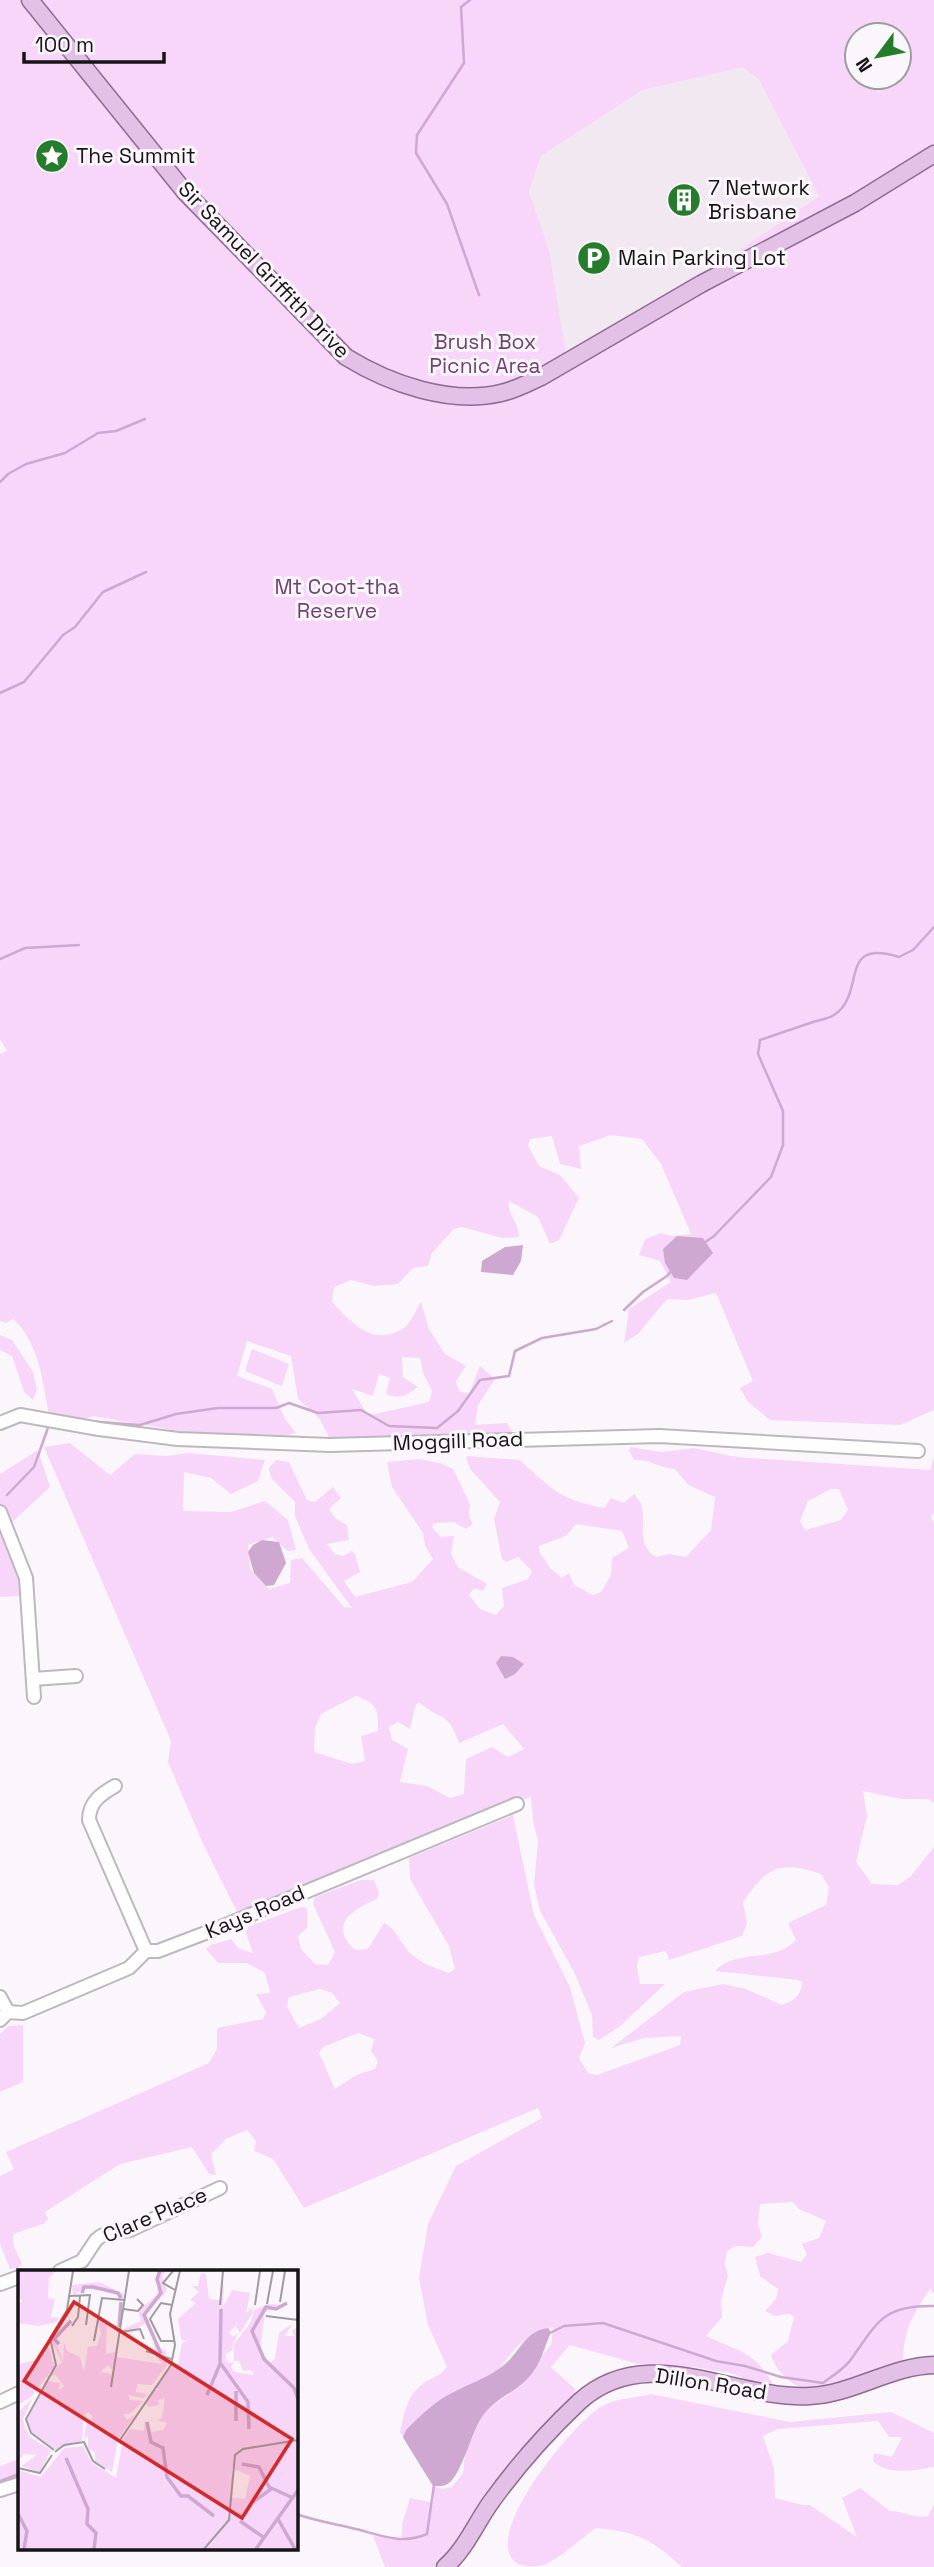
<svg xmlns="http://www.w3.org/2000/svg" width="934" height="2567" font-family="'Space Grotesk',sans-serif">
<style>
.built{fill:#f2e8f2}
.green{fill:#f7d6f9;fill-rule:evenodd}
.water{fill:#cea8d0}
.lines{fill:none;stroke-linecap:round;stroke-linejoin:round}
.stream{stroke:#cea8d0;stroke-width:2.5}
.minor-casing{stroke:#bdb8bd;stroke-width:16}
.major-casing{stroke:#906a92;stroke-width:19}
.minor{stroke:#fff;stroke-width:12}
.major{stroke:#e3c1e6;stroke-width:16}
.labels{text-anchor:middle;stroke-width:6;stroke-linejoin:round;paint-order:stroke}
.poi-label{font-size:21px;fill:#161416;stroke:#fbf6fc;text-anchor:start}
.street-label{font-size:21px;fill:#161416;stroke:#fbf6fc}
.park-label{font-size:21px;fill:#704175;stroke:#fbf6fc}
.inset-river{fill:none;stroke:#cea8d0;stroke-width:3.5}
.inset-road{fill:none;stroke:#9f9ca0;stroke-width:2}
.view{fill:#d62828;fill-opacity:0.15;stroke:#d62828;stroke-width:3.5}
.inset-edge{fill:none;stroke:#161416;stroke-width:3.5}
</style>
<rect width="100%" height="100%" fill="#fbf6fc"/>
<path class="built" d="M743 67 759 80 819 196 697 279 566 355 549 249 529 192 541 156 643 90Z"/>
<path class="green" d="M0 0H934V1410L900 1425 770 1420 748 1402 740 1388 753 1381 716 1293 688 1300 667 1299 638 1334 624 1343 629 1309 671 1282 660 1261 639 1255 645 1239 661 1233 672 1236 691 1234 661 1164 642 1139 611 1135 579 1146 581 1169 560 1164 552 1136 530 1139 528 1146 539 1166 560 1175 579 1198 559 1240 550 1244 538 1217 509 1201C507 1215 520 1224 519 1237L502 1238 462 1227 454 1229 432 1253 428 1266 413 1268 398 1284 374 1286 351 1280 334 1287 332 1302C351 1322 372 1347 402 1329 410 1325 416 1310 421 1302L429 1329 445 1354 466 1366 456 1381 459 1391 469 1394 480 1366 495 1379 478 1405 475 1425 507 1423 513 1433 330 1439 319 1418 298 1399 291 1356 247 1341 237 1376 272 1389 285 1419 296 1433 259 1441 213 1437 93 1416 78 1422 49 1415C43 1383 39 1342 13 1319L6 1323 0 1321V1054L7 1051 0 1039ZM857 35H899V77H857ZM743 67 759 80 819 196 697 279 566 354 549 249 529 192 541 156 643 90ZM402 1357 420 1358 423 1373 432 1391 429 1402 375 1414H367L352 1389 373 1396 379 1374 390 1378 386 1394C400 1400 407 1395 418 1387L403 1377Z
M0 1335 12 1340 33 1372 37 1389 33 1400 24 1392 12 1356 0 1350Z
M252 1349 289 1364 282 1386 245 1371Z
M70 1443 110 1475 135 1454 166 1456 189 1453 265 1460 258 1481 231 1494 211 1478 184 1472 183 1511 231 1512 265 1501 288 1520 296 1550 288 1551 272 1537 248 1545 250 1569 269 1589 290 1583 291 1560 302 1558 344 1607 352 1608 309 1549 295 1516V1502L271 1478 269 1468 276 1460 289 1462 307 1500 315 1502 333 1487 341 1498 329 1509 336 1519 347 1525 349 1540 327 1544 335 1554 343 1556 352 1551 355 1554 360 1572 344 1581 355 1597 412 1582 433 1559 425 1546 423 1533 392 1487 387 1462 418 1459 440 1463 453 1469 470 1504 469 1517 473 1524 466 1529 453 1522 434 1523 432 1527 441 1537 454 1536 451 1554 458 1567 487 1584 483 1591 474 1588 469 1595 480 1609 496 1615 504 1606 502 1588 528 1579 532 1571 518 1557 506 1562 502 1559 494 1519 500 1502 470 1469 466 1456 520 1460C551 1489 561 1500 604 1508L611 1498 624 1503 634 1494C636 1497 639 1500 641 1504 647 1523 635 1544 656 1557L669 1554 686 1557 711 1530 715 1497 688 1485 675 1469C659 1468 650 1459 634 1460L629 1451 631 1447 661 1452 694 1448 736 1457 930 1470 934 1456V1512L931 1517 934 1523V1803L928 1799H901L863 1791 867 1816 856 1862 872 1884 898 1885 910 1877 934 1847V2294L930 2289C912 2316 904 2329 903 2362 881 2371 838 2389 814 2390 795 2390 776 2372 771 2355L788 2341 794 2317 789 2314 774 2316 765 2311 776 2299 778 2289 760 2276 755 2257 768 2253 801 2262 807 2254 802 2244 819 2238 826 2221 799 2209 793 2202 760 2204 758 2224 762 2237 753 2247 736 2246 727 2251 725 2264 728 2276 721 2300 722 2317 706 2336C741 2352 759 2353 776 2391L731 2373 693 2367 638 2364 570 2345 551 2367 575 2389V2394L480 2504 448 2553 433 2567H385L373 2536 402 2539V2524L410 2498 430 2502 434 2506 433 2486 443 2489 452 2487 463 2473 465 2454 483 2411 508 2395 551 2345 553 2327C510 2339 512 2361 483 2385 460 2404 434 2420 410 2436L404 2438 400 2432C404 2415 406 2399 420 2386 429 2378 440 2377 447 2367L428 2325 419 2278 428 2224 456 2166 542 2118 538 2108 304 2208 273 2159 254 2151 256 2141 247 2130 226 2139 211 2154 216 2175 209 2174 192 2147 120 2164 45 2212 48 2219 43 2224 13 2234 14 2247 22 2263 18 2268 10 2269 0 2244V2176L14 2169 6 2152 209 2063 217 2049V2028L263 2019 266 2012 256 1994 270 1993 265 1973 247 1963H218L206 1949 211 1945 231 1939 239 1949 253 1953 246 1933 248 1927 301 1907 307 1908V1928L298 1936 301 1949 315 1964 328 1965 335 1952 313 1904 315 1897 361 1880H374L379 1893 377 1899C354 1909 327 1924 355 1950L368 1949 384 1923C397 1929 400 1943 409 1952 420 1963 435 1968 449 1973L455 1969 449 1946 410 1879 409 1858 513 1815 534 1915 570 1987 585 2043 579 2058 588 2073 597 2075 680 2045 681 2036 644 2038 611 2048 684 1992 723 1984 746 1989 782 2005C795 2000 801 1996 802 1982L798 1980 715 1971C736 1948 774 1964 796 1940L788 1923 826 1905 829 1887 821 1874C780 1860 767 1867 743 1902L747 1924 742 1936 669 1960 666 1951 639 1957 637 1967 640 1984H665L619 2027 599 2040 593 2037 592 2015 574 1972 540 1911 534 1884 538 1841 533 1821 531 1797 239 1916 203 1844 168 1762 171 1741 44 1447ZM831 1489H839L848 1510 841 1520 805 1530 800 1521 808 1501ZM576 1524 622 1531 629 1548 612 1558 611 1575 601 1592 593 1595 574 1585 569 1573 562 1578 550 1568 539 1551V1546L566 1536ZM356 1696C378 1704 378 1709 378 1731L361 1736 365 1761 352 1764 314 1752 315 1728 321 1714ZM420 1703C441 1721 448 1711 459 1743L503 1724 524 1749 508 1757 492 1747 466 1759 464 1794 450 1798 427 1786 400 1782 408 1749 392 1740 389 1727 398 1722 410 1729 416 1704ZM320 1989 332 1993 340 2003 321 2019 299 2028 287 2007 289 1997ZM358 2033 374 2039 371 2051 378 2061 375 2069 356 2075 335 2089 319 2053 323 2047Z
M38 1450 50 1487 9 1525 6 1546 25 1596 0 1597V1474Z
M23 2025V2082L0 2092V2034L8 2026Z
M651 2394 790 2422 891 2412 934 2433V2467C916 2470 887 2476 873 2461L874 2453 892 2457 902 2437H889L878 2421 778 2429 763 2436 774 2468 775 2498 803 2505H810L857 2537 842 2498 860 2488 890 2511C904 2511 914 2519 928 2516L934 2504V2567H682C651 2539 638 2532 596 2528 580 2539 562 2557 544 2565 536 2567 526 2567 518 2564 476 2539 576 2419 604 2405 617 2398 637 2398 651 2394Z
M19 2459V2481L0 2488V2466Z"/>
<path class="water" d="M677 1236 703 1238 713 1253 687 1280 674 1278 665 1263 663 1249Z
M523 1245 521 1261 513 1275 481 1272 482 1261 505 1247Z
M262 1540 279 1542 286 1563 274 1585 266 1586 254 1573 248 1552 253 1545Z
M501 1656 513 1657 524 1664 515 1674 505 1679 496 1663Z
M548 2328 551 2332C544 2348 541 2364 529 2377 514 2394 492 2399 480 2420 471 2435 461 2474 449 2483 444 2487 439 2486 433 2486L407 2444 403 2437 406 2430C419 2417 435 2401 452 2393 470 2383 488 2378 504 2365 520 2352 525 2331 548 2328Z"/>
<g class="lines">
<path class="stream" d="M470 0 461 7 464 63 417 135 416 153 447 204 479 295
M0 482 8 474 26 464 65 453 98 433 116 431 145 419
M0 693 24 682 63 635 75 627 103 592 146 572
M0 959 25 948 79 945
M704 1243 714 1236 771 1177 783 1145V1111L758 1054 760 1040C778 1034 795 1028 813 1022 819 1020 828 1019 834 1015 867 994 837 937 899 957L913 950 934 927
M624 1310 643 1292 667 1276 673 1269
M87 1421 140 1425 176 1414 218 1408H276L289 1403 318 1413 361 1410 389 1426 437 1428 458 1411 480 1380 509 1376 515 1351 542 1338 596 1329 612 1321
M7 1495 34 1467 49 1425
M548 2334 564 2326 603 2323 716 2361 745 2366 781 2377 823 2383C832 2376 846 2368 852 2358 878 2321 884 2305 934 2306
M0 2481 19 2474
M296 2514C316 2521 336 2524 356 2529 380 2535 402 2545 427 2534L434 2485"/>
<g class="minor-casing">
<path id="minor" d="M0 1423 20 1415 99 1429 178 1439 330 1445 659 1436 918 1451
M0 1512 26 1578 34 1697
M33 1679 76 1676
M115 1786C101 1794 89 1802 89 1820L146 1951
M0 1997 8 2012
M0 2020 8 2012 23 2013 129 1968 146 1951H158L221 1927 517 1804
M60 2271 82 2261 96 2240 101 2236 108 2233 130 2230 220 2188
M0 2284 19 2277
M0 2402 19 2393
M0 2490 19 2484"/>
</g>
<g class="major-casing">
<path id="major" d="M30 0 185 192 346 357C390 384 450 405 501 393 515 390 528 383 541 377L701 284 855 203 934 154
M445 2567C465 2550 476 2523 491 2502 517 2466 547 2432 579 2402 647 2340 733 2400 810 2396 853 2394 891 2366 934 2365"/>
</g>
<use href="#minor" class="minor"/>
<use href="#major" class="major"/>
</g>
<defs>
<g id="sight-disc" transform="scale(1.75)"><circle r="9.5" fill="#257c2a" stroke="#fbf6fc"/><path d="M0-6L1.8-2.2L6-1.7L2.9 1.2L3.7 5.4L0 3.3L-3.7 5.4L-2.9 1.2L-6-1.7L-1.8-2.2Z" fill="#fff"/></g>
<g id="building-disc" transform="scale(1.75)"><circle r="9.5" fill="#257c2a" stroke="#fbf6fc"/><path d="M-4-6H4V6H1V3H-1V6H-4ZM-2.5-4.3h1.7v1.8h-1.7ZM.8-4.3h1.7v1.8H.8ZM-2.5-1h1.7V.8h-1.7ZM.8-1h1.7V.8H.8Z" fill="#fff"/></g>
<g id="parking-disc" transform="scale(1.75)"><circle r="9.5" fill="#257c2a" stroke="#fbf6fc"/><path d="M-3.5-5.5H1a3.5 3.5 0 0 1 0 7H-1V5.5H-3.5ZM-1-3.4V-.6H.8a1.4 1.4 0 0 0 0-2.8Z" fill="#fff"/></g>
</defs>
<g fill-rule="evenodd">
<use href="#sight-disc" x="52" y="156"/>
<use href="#building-disc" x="684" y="200"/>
<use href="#parking-disc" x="594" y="258"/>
</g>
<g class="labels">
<g class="poi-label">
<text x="76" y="163">The Summit</text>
<text x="708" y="195">7 Network<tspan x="708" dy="24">Brisbane</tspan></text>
<text x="618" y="265">Main Parking Lot</text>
</g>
<g class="street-label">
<text transform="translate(264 270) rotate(46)" y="7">Sir Samuel Griffith Drive</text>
<text transform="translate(458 1441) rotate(-2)" y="7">Moggill Road</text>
<text transform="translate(255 1912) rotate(-23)" y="7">Kays Road</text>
<text transform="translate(155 2215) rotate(-23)" y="7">Clare Place</text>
<text transform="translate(711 2384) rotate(9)" y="7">Dillon Road</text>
</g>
<g class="park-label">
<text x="485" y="349">Brush Box<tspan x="485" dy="24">Picnic Area</tspan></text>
<text x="337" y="594">Mt Coot-tha<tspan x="337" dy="24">Reserve</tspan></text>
</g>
</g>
<g transform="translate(18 2270)">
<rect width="280" height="280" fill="#fbf6fc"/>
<path d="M0 1H38L31 8 30 28 37 29 33 47 41 48 39 52 20 56 0 53V34L4 31 0 27ZM139 1H148L144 6 149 21 128 44 142 79 148 80 149 95 134 115 119 114 118 122 129 124 126 128 110 125 112 130 125 131 113 143 105 144 109 150 117 145 100 169 94 202 90 200 94 196 89 199 77 191V182L70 179V165L66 170 68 154 75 147 70 142 66 145 64 171 38 180 14 163 9 149 24 122 29 126 25 120 27 111 42 113 41 120 46 116 38 105 29 107 44 92 33 71 35 65 45 91 46 73 49 81 62 87 66 102 70 77 79 76 83 64 80 49 89 50 88 84 97 82 96 94 94 100 90 95 82 102 94 104V111L98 87 145 94 137 86 136 70 127 53 114 63 103 60 123 51 120 41 140 24ZM183 3 188 4 191 29 202 30 206 13 205 37 214 20 232 23 228 43 235 37 234 44 222 63 218 56 211 62 215 67 220 63 215 74 214 81 207 84 210 93 216 92 213 97 217 102 236 105 233 100 225 101 221 91H216V74L233 52 236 40 251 34 268 35 247 42 242 81 252 93 257 89 261 63 276 53 266 66H276L274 61 280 56V279H0V200L23 207 46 178 65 176 73 192 98 208 105 169 112 159 126 161 127 150 133 162 145 160 149 153 139 150 144 148 147 128 140 130 141 135 130 137 128 133 136 120H142L136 117 154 97 160 96 164 73 169 71 163 69 160 49 178 33 172 30 181 22 174 16H180ZM214 198 232 206 227 229 214 228ZM81 12 106 24 105 29H100V23L66 18 55 26 54 15ZM27 77H31L36 97 13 127 0 135V94L23 89ZM14 129 5 149 7 157 12 167 33 180 22 202 3 196 19 185 6 184 0 192V142Z" fill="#f7d6f9" fill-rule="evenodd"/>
<path class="inset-river" d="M142 1 139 9 143 23 126 45 143 84M64 23 66 17H75L100 23 103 28M269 33 258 39 248 37 234 61 246 89 276 118 280 129M101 57 103 32M41 74 36 69 53 51M203 94 230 132 231 159M189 125 202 94 203 39M218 151V121M129 152 133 172 145 178 149 207 163 226H170L196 246M48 188 70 239 69 254 78 263 76 279M224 194 241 197 251 217 275 228M235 232 253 219M0 244 9 261 6 279M260 249 277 279M222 251 245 267M238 279 280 220"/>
<path class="inset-road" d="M155 1 145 13 157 20M52 26 72 25 68 55M262 32 267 1M249 34 255 1M154 35 143 33 132 49 143 71H156M202 35 205 1M237 35 242 1M105 39 120 41 125 35 119 29M248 46 280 50M54 56 60 47 62 26M102 62 122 59 126 69M76 71 84 28 106 30M128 81 153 89M93 117 111 1M102 170 153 95 157 75 152 44 162 1M36 180 13 163 8 149 38 95 32 68 49 40 55 1M37 182 46 175 66 172 75 191 87 199M0 198 22 203 34 185M186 279 211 250 217 185 225 179 280 170"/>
<path class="view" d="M56 32 274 169 224 248 6 111Z"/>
<rect width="280" height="280" class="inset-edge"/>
</g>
<g transform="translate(878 56) rotate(238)"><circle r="33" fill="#fbf6fc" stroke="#9f9ca0" stroke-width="2"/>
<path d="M0-5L12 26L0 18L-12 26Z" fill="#257c2a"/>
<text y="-10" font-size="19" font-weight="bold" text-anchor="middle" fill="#161416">N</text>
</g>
<path d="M24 52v10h140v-10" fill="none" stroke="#161416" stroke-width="3.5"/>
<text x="35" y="52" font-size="21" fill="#161416" stroke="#fbf6fc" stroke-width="5" paint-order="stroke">100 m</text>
</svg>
